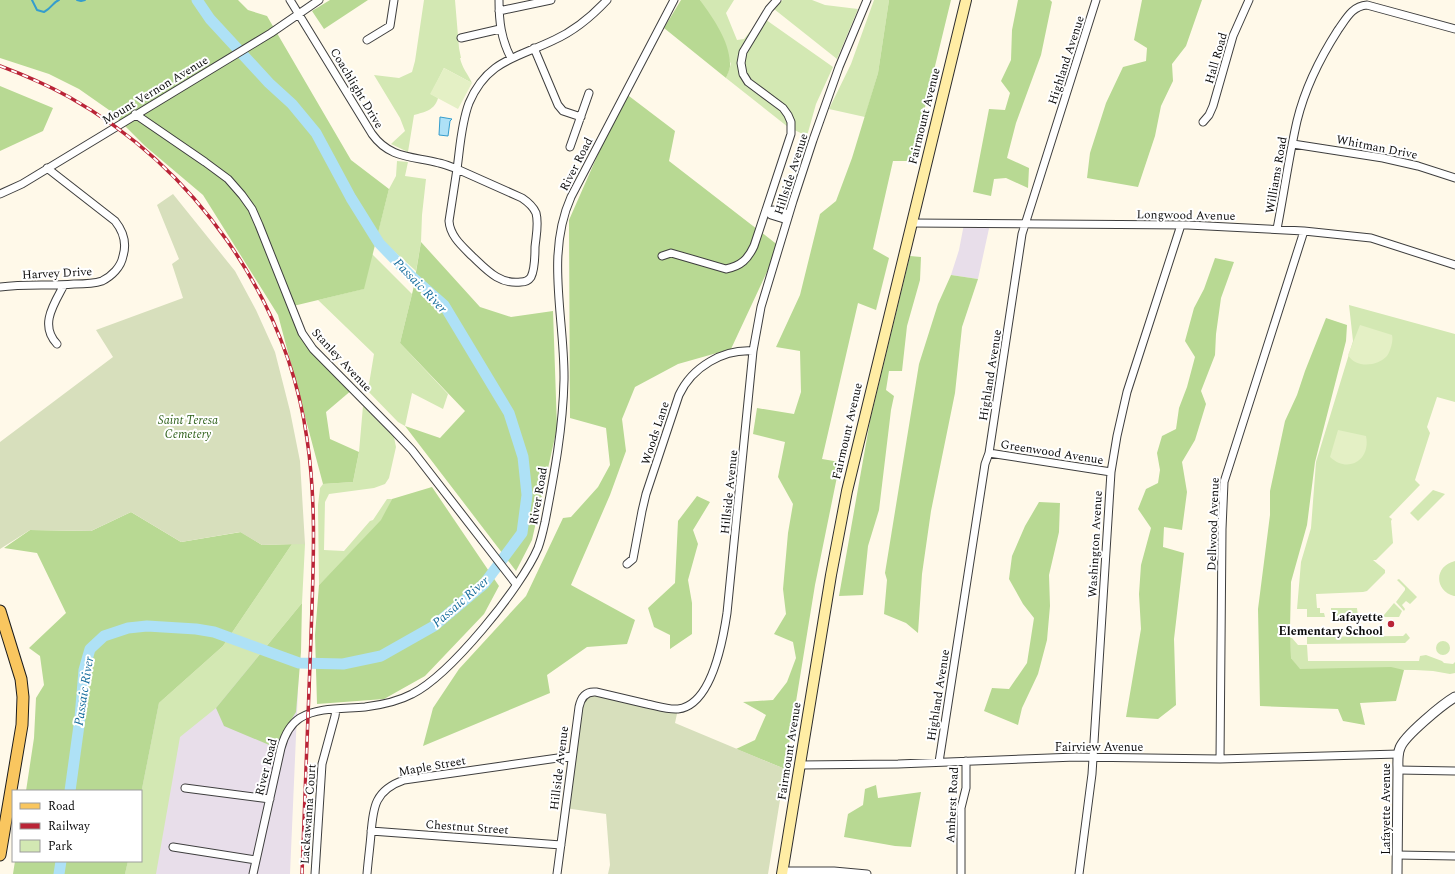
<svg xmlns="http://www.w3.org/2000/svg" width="1455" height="874" font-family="Spectral,serif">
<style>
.industrial{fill:#e8deea}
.green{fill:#d3e8b3}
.forest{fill:#b8d993}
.cemetery{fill:#d7dfbc}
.pitch{fill:#e4f0c5}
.water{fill:#aee1f6;stroke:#359dcd}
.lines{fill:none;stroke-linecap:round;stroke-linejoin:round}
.stream{stroke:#359dcd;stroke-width:2}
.river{stroke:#aee1f6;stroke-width:11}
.minor-casing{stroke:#3e3e3e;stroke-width:9}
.tertiary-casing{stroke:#3e3e3e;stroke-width:11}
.secondary-casing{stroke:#2d2d2d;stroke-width:12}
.primary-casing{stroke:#1c1c1c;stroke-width:13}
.minor{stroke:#fff;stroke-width:7}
.tertiary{stroke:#fff;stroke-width:9}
.secondary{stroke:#ffeda4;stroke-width:10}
.primary{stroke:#f9c65f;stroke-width:11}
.rail-casing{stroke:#ba2437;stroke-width:3.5}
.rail{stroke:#fff;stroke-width:2;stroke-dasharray:6;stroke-linecap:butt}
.poi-dot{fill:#ba2437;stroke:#fff;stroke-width:1.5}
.labels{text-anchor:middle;stroke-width:4;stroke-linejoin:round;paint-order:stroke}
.street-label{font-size:12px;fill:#0b0b0b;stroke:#fff}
.park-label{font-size:12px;font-style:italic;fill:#30621c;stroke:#fff}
.poi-label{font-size:12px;font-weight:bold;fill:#0b0b0b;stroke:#fff;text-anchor:end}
.water-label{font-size:13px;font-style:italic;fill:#156c9c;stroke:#fff}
</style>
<rect width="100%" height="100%" fill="#fff9e9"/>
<path class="industrial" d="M964 224H990L978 279 951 275 959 250Z
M259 656 299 667 290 874H125L128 861H141V794L159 703Z"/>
<path class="green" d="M424 0H455L459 48 461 58H460C462 68 468 74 472 83L444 68 431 94 438 98C435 110 425 112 414 115L408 152 391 144 405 131 400 118 374 75 399 78 412 72 415 61Z
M700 0H734L726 13 737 40 744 39 762 17 833 67 816 104 807 136 788 127 726 78 731 64Z
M783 0H812L825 5 858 9 837 59 774 9 775 4Z
M874 0H889L878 73 865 117 829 109 851 64Z
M397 161 408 162 405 176 426 179 422 215 421 242 416 271 377 236 389 189 396 176Z
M372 254 412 294 400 343 448 394 443 409 412 393 405 426 398 422 363 386 369 384 374 354 318 300 363 289Z
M1349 305 1455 334V402L1437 397 1427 427 1430 433 1415 480 1420 485 1389 517 1392 519 1391 521 1393 543 1376 560H1373L1367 555 1385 570V573L1367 591 1363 592 1316 594 1317 608H1320V613H1324L1325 617H1307V609H1297L1301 562 1311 528 1316 462 1353 341Z
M363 406 394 437 396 447 389 478 385 484 374 488 329 494 325 502 324 550 344 551 370 521 373 520 387 499H392L382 520 319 585 318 505 320 488 323 484 353 482 359 452Z
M1433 490 1445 494 1418 521 1410 513Z
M292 544H305L302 603 216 708 180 737 156 874H125L128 861H141V794L159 703 223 646Z
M1455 561V596H1454C1434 590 1434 566 1455 561Z
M1399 579 1417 597 1410 604 1406 601 1402 605 1405 609 1404 611 1396 602 1405 590V588L1397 580Z
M1394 603 1402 611 1399 617H1370V615H1384Z
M1331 608H1357L1358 617H1331Z
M1406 633 1410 638 1405 643 1307 644V637L1403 636Z
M1290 638H1292L1298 645H1307L1308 661H1419L1420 656 1426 655 1442 661 1444 663 1453 664 1455 662V673L1450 674 1433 671 1415 670 1299 669 1291 658Z
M1436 648a7 7 0 1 1 14 0a7 7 0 1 1-14 0Z"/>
<path class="forest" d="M0 0H238L248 10 267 16 351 160 389 189 364 289 289 307 306 343 353 389 326 412 330 439 359 452 353 482 323 484 278 315 203 195 145 146 109 110 79 89 49 74 0 58Z
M330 0H368L324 29 312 11Z
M681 0H700C713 18 729 40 730 63 731 67 728 73 726 78L664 28Z
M889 0H951L912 161H893L873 249 889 258 876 310 858 303 822 459 840 462 815 585 785 769 736 749 755 740 766 715 743 702 773 700 787 682 796 658 793 642 774 634 786 614 783 589 788 533 793 504 778 477 785 442 753 434 757 408 794 414 801 392 800 351 776 347 800 295 820 214 836 201 852 158 878 73Z
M1018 0H1050L1052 2 1041 55 1016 123 1007 158 1029 168 1028 188 1006 178 994 179 991 196 973 192 989 109 1005 110 1010 93 1001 81 1011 60 1012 30Z
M1142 0H1202L1186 46 1172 64 1173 81 1161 106 1155 136 1138 187 1087 178 1090 153 1106 103 1123 67 1146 61 1147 48 1134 40Z
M0 86 53 108 43 131 0 151Z
M625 93 675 131 669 161 779 246 731 349 678 364 635 387 622 419 626 451 610 495 571 585 635 620 627 644 587 647 547 675 550 693 423 746 433 708 459 669 526 596 563 518 571 517 598 487 610 465 606 428 570 418 569 220Z
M421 242 480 307 511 317 553 311 557 428 532 540 516 571 405 426 440 438 465 411 400 343 413 290Z
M910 256 921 257 920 280 907 326 902 371H889L886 390 894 396 891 410 879 510 868 546 863 595 839 596 870 421Z
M1215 258 1234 262 1221 298 1216 334 1215 355 1201 391 1206 404 1195 440 1182 462 1187 492 1182 530 1164 527 1163 547 1184 553 1174 639 1176 705 1158 719 1126 717 1141 629 1139 594 1141 565 1151 528 1138 509 1146 489 1158 483 1160 470 1157 453 1162 436 1176 429 1179 408 1187 387 1195 357 1185 341 1194 308 1204 289Z
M951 275 978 279 962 327 955 393 931 511 922 574 918 633 906 623 884 614 887 580 885 573 919 364 938 304Z
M1326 318 1347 325 1346 341 1315 462 1307 525 1291 582 1290 629 1291 658 1300 669 1391 667 1404 670 1396 701 1360 703 1365 725 1343 721 1338 709 1260 706 1258 609 1270 515V491L1285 421 1297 395 1305 371Z
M432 487 499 586 484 614 425 676 384 699 317 704 315 635 319 585 381 520 392 499Z
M697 496 710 502 693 530 698 544 688 580 692 603V634L670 649V635L654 627 648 608 675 583 678 521Z
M1039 502 1060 503 1059 532 1049 575 1050 606 1047 640 1038 674 1022 708 1018 725 984 711 992 688 1009 689 1027 663 1034 618 1023 604 1009 579 1012 556 1025 526Z
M131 512 181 542 241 532 262 545 292 544 223 646 159 703 141 794V791H26L34 738 36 698 44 685 40 656 29 648 66 613 37 553 4 548 30 530 91 531Z
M302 603 301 652 296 712 274 747 224 726 216 708Z
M876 785 878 798 921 792 911 847 895 846 844 837 848 814 863 805 865 789Z
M15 861H128L125 874H13Z"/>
<path class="cemetery" d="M173 194 235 271 256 310 275 352 290 411 300 461 305 544 262 545 240 532 181 542 131 512 91 531 30 530 0 549V442L113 357 96 330 183 298 172 264 179 259 157 205Z
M593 692 678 709 675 723 785 769 768 874H608L610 865 606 814 565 808 579 702Z"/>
<path class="pitch" d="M444 68 472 83 458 109 430 94Z
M1360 325 1392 335C1393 340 1392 343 1391 347 1390 350 1389 353 1387 356 1378 366 1356 369 1348 355Z
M1338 430 1366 436C1371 460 1348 474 1330 457Z"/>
<path class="water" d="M440 117 452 119 450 121 448 136 439 135Z"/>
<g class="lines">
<path class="stream" d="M32 0 37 10 44 12C52 8 53 2 59 0
M77 0 81 1 85 0"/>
<path class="river" d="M70 791 80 718 84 670 90 649 104 636 128 628 147 626 196 629 214 632 299 663 343 664 381 656 434 626 484 584 522 533 527 495 523 457 509 413 444 305 410 275 379 243 351 198 316 133 292 104 269 83 210 19 197 0
M59 874 61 861"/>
<g class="minor-casing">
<path id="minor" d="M290 0 372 134C390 159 412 156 439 163 445 164 451 167 457 169L522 198C528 202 533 206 536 213 539 224 536 236 535 247 535 255 535 269 531 277 529 280 525 282 521 282 499 285 486 269 472 256 462 246 450 236 449 221L457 169C460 148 461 124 469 103 487 60 517 58 554 40 574 31 592 16 607 0
M499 0C499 21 501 39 511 58
M499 11 551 0
M461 38 500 29
M367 40 390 26 394 0
M534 48 558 105 563 111 581 117
M135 114 205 162 228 179 242 195 252 209 259 225 302 333 313 349 394 431 412 450 516 584
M1203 122 1209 115 1213 106 1233 36 1249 0
M1293 144 1383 158 1418 166 1455 178
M570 147 589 93
M0 194 22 184 98 138 271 33 319 0
M766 211 769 212 771 215 784 219 786 217
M769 212 773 210 785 213 786 217H788
M911 223 1188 225 1304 231 1371 238 1455 265
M1277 229C1284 193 1289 156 1297 121 1305 88 1320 58 1338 30 1346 19 1352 6 1367 5L1455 29
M662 256 671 253 726 269C741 266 748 259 754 246L791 134V122L788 115 783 108 748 82 743 74 741 63 743 52 769 9 777 0
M0 287C25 284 50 286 74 284 84 284 93 284 102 281 112 276 121 267 123 256 127 243 123 231 115 221L47 168
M57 344C39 325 54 304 64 285
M989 453 1111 472
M627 564 633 559 642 511 646 494 679 395C692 367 723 349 753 351
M1220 759 1222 529 1224 482 1304 231
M939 762 985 464 989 453 1022 234 1096 0
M800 765 898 764 1076 757 1220 759 1399 754
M1398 770 1455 771
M185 788 270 799
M371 831 561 845
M173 847 256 860
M1397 855 1455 856
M783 871H834L867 874
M253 874 281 748C284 737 289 725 300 718 318 707 344 709 365 707 381 705 397 702 412 694 450 675 521 588 538 548 541 540 543 531 545 522 554 475 563 429 564 380 565 319 545 255 571 197L674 0
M315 874 322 764 335 716 336 709
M367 874C368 861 370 847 371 834 373 807 375 790 404 780L572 756
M557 874 579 707C581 697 586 691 596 692 613 696 630 700 647 704 657 706 668 710 678 709 712 705 723 640 727 613L753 351 761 307 793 201 813 140 839 67 867 0
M961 874V808L966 788V761
M1079 874 1092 774 1111 472 1117 436 1127 392 1181 225"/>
</g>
<g class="tertiary-casing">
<path id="tertiary" d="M1397 874 1398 770C1398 763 1397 755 1400 748 1404 736 1443 704 1455 697"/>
</g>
<g class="secondary-casing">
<path id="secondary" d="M782 874 831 575 847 491 966 0"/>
</g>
<g class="primary-casing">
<path id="primary" d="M0 611 21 679 23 697 22 725 0 855"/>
</g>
<use href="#minor" class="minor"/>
<use href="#tertiary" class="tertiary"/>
<use href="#secondary" class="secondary"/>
<use href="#primary" class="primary"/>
<g class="rail-casing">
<path id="rail" d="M0 66C24 75 47 85 69 97 194 167 287 297 307 439 317 505 313 571 311 637 308 716 305 795 302 874"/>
</g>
<use href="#rail" class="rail"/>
</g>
<circle class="poi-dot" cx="1391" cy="624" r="4"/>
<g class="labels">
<g class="street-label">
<text transform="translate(1216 58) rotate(-74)" y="4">Hall Road</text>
<text transform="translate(1066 60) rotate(-72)" y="4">Highland Avenue</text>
<text transform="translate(357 88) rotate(59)" y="4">Coachlight Drive</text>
<text transform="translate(155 90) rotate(-31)" y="4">Mount Vernon Avenue</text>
<text transform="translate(924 116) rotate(-76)" y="4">Fairmount Avenue</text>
<text transform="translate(1377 147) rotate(11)" y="4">Whitman Drive</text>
<text transform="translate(576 164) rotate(-63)" y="4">River Road</text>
<text transform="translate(791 174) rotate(-72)" y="4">Hillside Avenue</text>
<text transform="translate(1276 175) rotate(-80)" y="4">Williams Road</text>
<text transform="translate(1186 215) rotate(1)" y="4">Longwood Avenue</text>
<text transform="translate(57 273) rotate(-3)" y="4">Harvey Drive</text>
<text transform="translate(342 360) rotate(47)" y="4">Stanley Avenue</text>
<text transform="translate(990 375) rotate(-81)" y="4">Highland Avenue</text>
<text transform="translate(847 431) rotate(-77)" y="4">Fairmount Avenue</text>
<text transform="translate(655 433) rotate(-72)" y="4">Woods Lane</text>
<text transform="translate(1052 452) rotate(9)" y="4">Greenwood Avenue</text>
<text transform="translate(729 492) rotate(-84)" y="4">Hillside Avenue</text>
<text transform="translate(538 496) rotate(-80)" y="4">River Road</text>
<text transform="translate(1213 524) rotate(-88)" y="4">Dellwood Avenue</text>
<text transform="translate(1095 544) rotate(-87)" y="4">Washington Avenue</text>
<text transform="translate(938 695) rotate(-81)" y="4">Highland Avenue</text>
<text x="1099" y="751">Fairview Avenue</text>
<text transform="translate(789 751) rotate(-81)" y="4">Fairmount Avenue</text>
<text transform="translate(432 766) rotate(-10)" y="4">Maple Street</text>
<text transform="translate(266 767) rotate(-76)" y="4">River Road</text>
<text transform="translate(559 768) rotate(-83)" y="4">Hillside Avenue</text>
<text transform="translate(952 805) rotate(-87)" y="4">Amherst Road</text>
<text transform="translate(1386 809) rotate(-90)" y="4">Lafayette Avenue</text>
<text transform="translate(308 814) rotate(-86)" y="4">Lackawanna Court</text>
<text transform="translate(467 827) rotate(4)" y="4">Chestnut Street</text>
</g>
<g class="park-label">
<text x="188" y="424">Saint Teresa<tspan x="188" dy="14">Cemetery</tspan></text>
</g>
<g class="poi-label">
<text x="1383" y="621">Lafayette<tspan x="1383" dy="14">Elementary School</tspan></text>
</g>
<g class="water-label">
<text transform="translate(421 285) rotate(46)" y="5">Passaic River</text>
<text transform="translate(460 601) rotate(-41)" y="5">Passaic River</text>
<text transform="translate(83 691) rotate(-81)" y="5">Passaic River</text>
</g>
</g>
<rect x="12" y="790" width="130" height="72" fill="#ffffff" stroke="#9d9d9d"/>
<rect x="20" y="803" width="20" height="6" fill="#f9c65f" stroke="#9d9d9d"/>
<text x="48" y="810" font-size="12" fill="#0b0b0b">Road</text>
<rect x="20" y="823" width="20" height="6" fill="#ba2437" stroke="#9d9d9d"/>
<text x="48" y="830" font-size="12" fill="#0b0b0b">Railway</text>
<rect x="20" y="840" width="20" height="12" fill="#d3e8b3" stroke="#9d9d9d"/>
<text x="48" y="850" font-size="12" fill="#0b0b0b">Park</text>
</svg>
